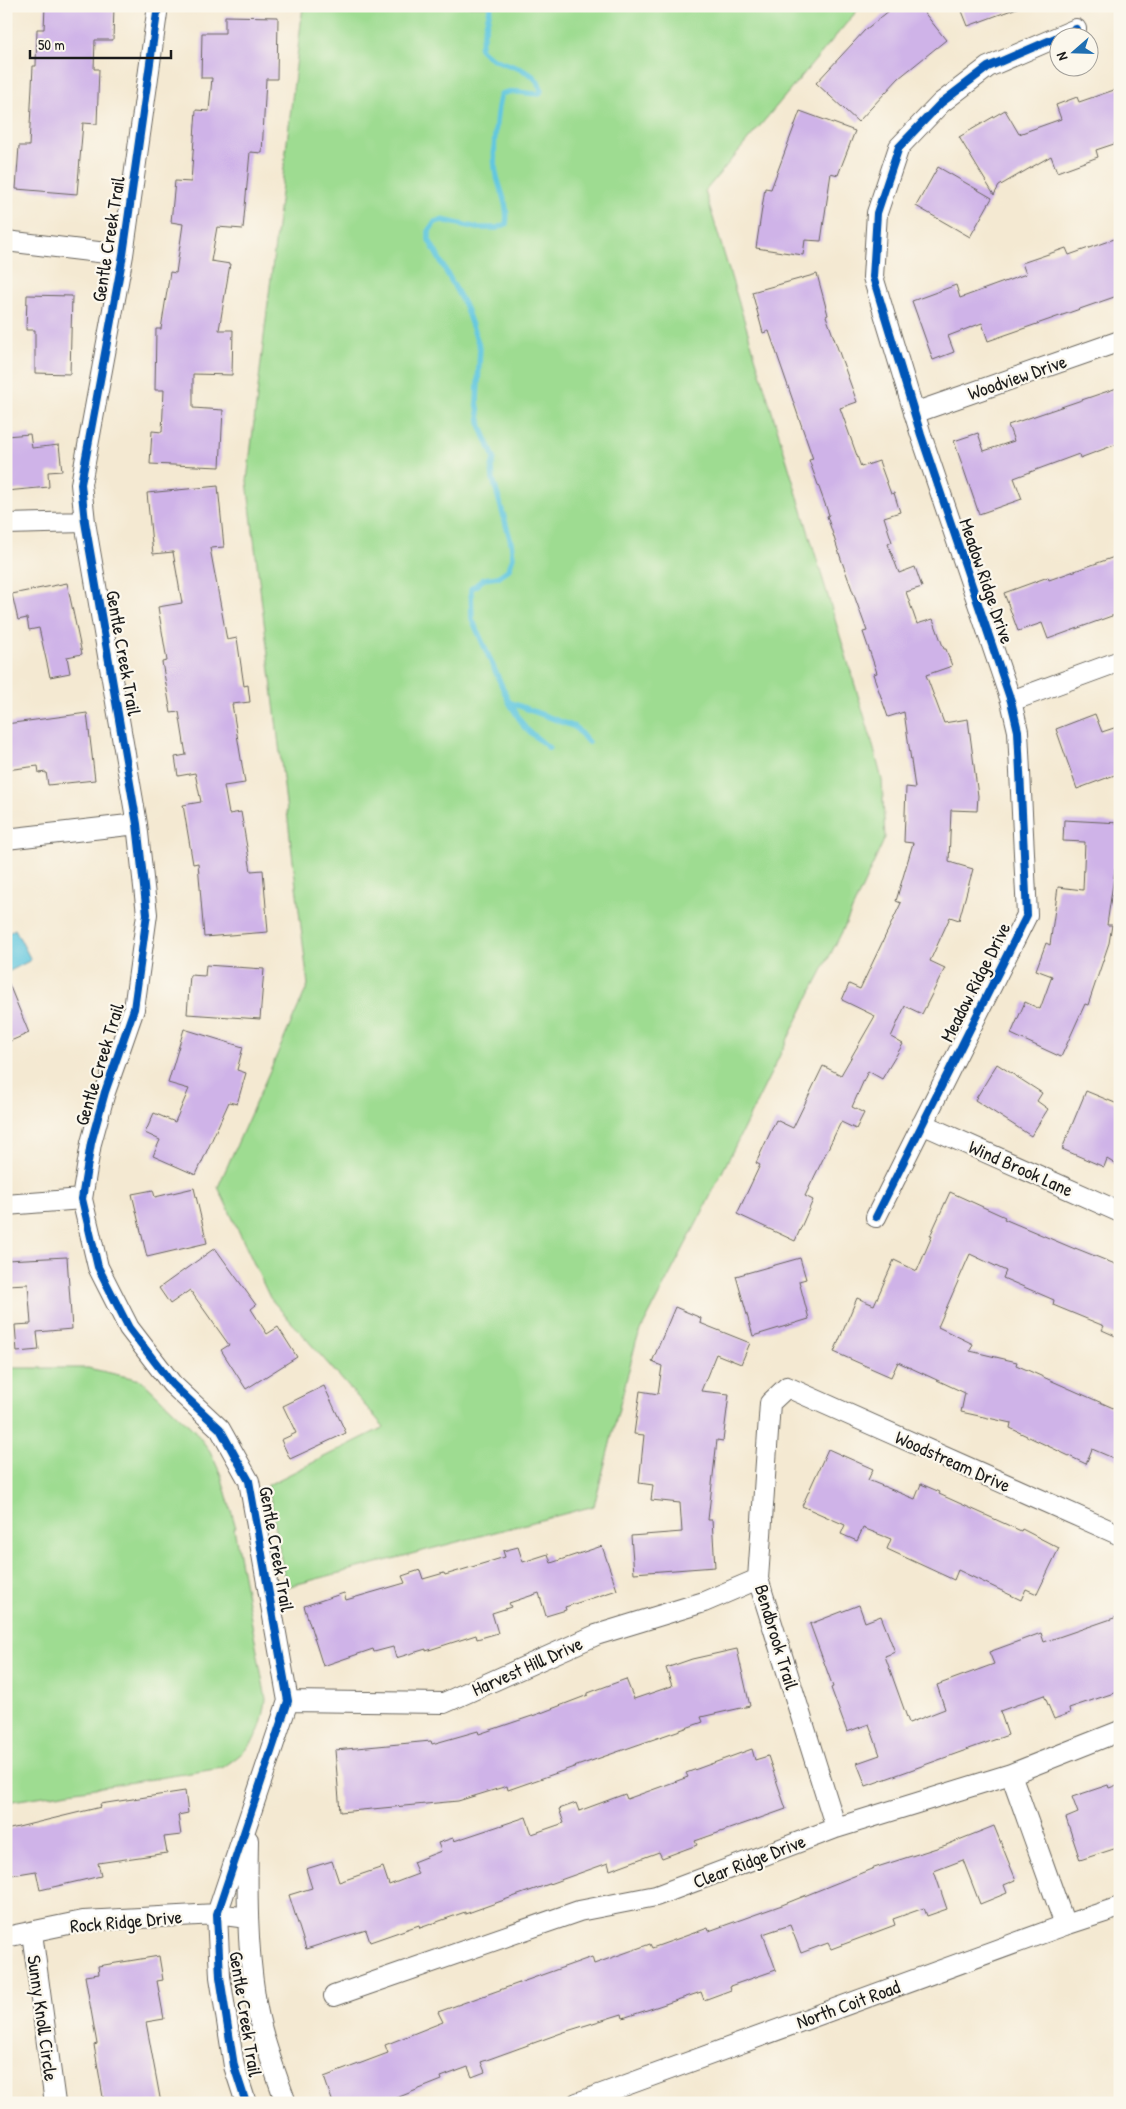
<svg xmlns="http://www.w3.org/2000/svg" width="1126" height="2109" font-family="'Patrick Hand',sans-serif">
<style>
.green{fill:#9edc91;stroke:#5d7c56}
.water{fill:#62c7df;stroke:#3f727e}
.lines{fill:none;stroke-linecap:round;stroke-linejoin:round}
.stream{stroke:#62c7df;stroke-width:5.5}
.building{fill:#cfb3e8}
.minor-casing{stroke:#68645c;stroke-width:22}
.minor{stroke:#fff;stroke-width:20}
.cycleway-casing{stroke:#fbf7ec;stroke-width:11}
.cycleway{stroke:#0057b8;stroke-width:8}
.labels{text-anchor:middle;stroke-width:4.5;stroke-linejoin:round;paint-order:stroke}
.street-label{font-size:19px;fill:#1c1c1c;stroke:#fbf7ec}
</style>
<rect width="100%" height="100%" fill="#fbf7ec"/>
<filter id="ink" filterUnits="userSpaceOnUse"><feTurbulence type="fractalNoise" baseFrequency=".02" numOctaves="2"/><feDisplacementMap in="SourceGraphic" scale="10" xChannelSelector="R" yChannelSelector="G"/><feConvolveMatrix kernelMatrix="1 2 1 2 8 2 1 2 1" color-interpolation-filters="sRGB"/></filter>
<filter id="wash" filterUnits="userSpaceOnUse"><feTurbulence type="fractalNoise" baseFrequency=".0096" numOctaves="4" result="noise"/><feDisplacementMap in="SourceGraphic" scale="20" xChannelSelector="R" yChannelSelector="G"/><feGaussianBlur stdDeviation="1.12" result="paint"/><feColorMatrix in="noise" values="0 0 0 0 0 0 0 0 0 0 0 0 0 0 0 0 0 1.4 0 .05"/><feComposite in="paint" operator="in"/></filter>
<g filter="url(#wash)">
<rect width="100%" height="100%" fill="#f4e9d2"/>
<path class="green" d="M303 6H861L705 191 871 738 882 780 885 838 842 932 810 994 703 1211 643 1326 636 1342 594 1506 286 1587 268 1485 384 1427 270 1298 218 1187 308 985 247 481Z
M6 1368H88L141 1380 194 1430 210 1451 221 1475 236 1528H234L266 1699C261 1737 253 1747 222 1768L6 1802Z"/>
<path class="water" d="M15 929 31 960 6 973V934Z"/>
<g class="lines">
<path class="stream" d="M491 6 480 48C494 69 536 62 541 91L539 94C526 94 513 89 501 94 496 109 493 151 495 167 497 186 510 205 506 224L497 228H477L442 220 435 222 429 231V240L465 306 480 348 477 401 481 427 494 458 492 468 493 479 511 542 513 557 509 569 498 577 484 579 471 589 472 619 509 702 525 728 549 748
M509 702 575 727 588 742"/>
</g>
<g id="blocks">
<path class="building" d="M45 6H114L113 40H95L94 69H99L97 124 83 123 77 194 16 189 19 146H29L33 66H36L37 29H44Z
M895 6H919L946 40 899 78 858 122 816 83 865 30Z
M960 6H1017V8L968 26Z
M225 16 278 17 277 79H266L262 153 250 152 243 229 217 227 211 261 230 264 219 330H233L232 375 193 374V408L223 410 220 467 150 464 152 431 162 432 164 390H155L156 329H161L170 272 176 273 183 224 171 222 175 181 191 182 196 110 209 111 212 78H201L202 33H225Z
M1120 88V142L1096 150 1098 157 1057 172 1051 156 999 186 994 195 959 137 1005 110 1019 134 1061 119 1056 105 1077 97 1079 102Z
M800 111 855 131 838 175 831 173 821 241 805 240 803 255 756 248 765 188 771 189Z
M938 167 992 198 970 237 916 206Z
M1120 237V295L988 341 982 323 948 336 954 352 933 360 912 301 956 285 960 298 1026 274 1022 263 1066 248 1069 255Z
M817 274 828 315 826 316 857 402 840 408 861 467 879 461 891 494 894 493 900 512 884 517 892 542 888 544 899 573 915 567 922 587 906 592 917 624 933 619 944 649H946L952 666 926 675 944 723 968 719 978 796 977 811 951 810 949 862 973 869 959 920 950 917 930 961 945 968 922 1014 905 1006 891 1037 903 1044 882 1079 868 1071 852 1107 864 1113 856 1129 841 1122 805 1196 813 1200 795 1241 737 1214 760 1165 756 1163 776 1120 793 1128 823 1066 841 1075 875 1016 842 1000 849 984 860 989 901 903 896 901 913 843 904 842 906 787 915 788 904 712 888 717 873 674 877 673 863 632 867 631 841 559 827 516 829 515 809 460 813 459 769 331 763 333 752 292Z
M27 295 72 296 70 374 35 373V330H26Z
M1120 387V443L1080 458 1079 454 1014 478 1022 499 979 514 954 441 978 433 984 451 1014 441 1008 425Z
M30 434 32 448 59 445 62 471 48 472 49 487 6 491V436Z
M218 486 224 547 210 548 227 640 237 638 244 686 248 685 250 702 232 704 245 783 224 786 229 814 241 812 251 871 263 870 268 932 204 937 198 863 193 864 183 805 201 802 195 773 178 776 175 757 186 755 179 712 171 713 162 662 167 661 158 607 182 603 173 552 153 554 147 493Z
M1120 555V613L1048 639 1042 623 1018 631 1004 593 1048 577 1049 580Z
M67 583 82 654 67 657 70 673 50 677 39 628 29 630 27 618 18 620 12 594Z
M87 713 95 780 48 785 46 772 39 773 38 766 6 770V724Z
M1095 714 1102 732 1120 726V773L1077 789 1056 729Z
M1064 820 1120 823V869H1115L1107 925H1112L1109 943 1088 1005 1085 1004 1061 1057 1011 1034 1025 1002 1040 1009 1052 976 1036 970 1046 943 1050 945 1058 887 1083 890 1085 842 1063 841Z
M206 965 264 969 260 1019 187 1014 190 975 205 976Z
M6 977 29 1033 6 1043Z
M184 1029 243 1047 237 1070 246 1073 237 1104 229 1102 196 1175 153 1156 160 1140 145 1133 154 1113 175 1122 189 1089 168 1083Z
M997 1064 1042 1093 1037 1101 1048 1109 1031 1136 975 1100Z
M1086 1091 1120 1105V1167L1107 1159 1104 1167 1062 1149Z
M194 1188 207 1243 147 1257 132 1194 153 1190 155 1197Z
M950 1192 1005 1217 1004 1219 1075 1249V1248L1120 1266V1338L1102 1330 1104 1326 1053 1305 1054 1300 1003 1278 1006 1271 970 1254 938 1327 973 1344 970 1351 1017 1362 1016 1365 1120 1411V1461L1092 1449 1086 1464 1010 1428 1011 1423 961 1412 965 1393 898 1362 891 1377 834 1352 857 1298 874 1305 894 1260 917 1271 932 1236H930Z
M215 1248 256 1305 251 1309 267 1334 278 1327 297 1357 246 1389 221 1350 229 1345 190 1290 170 1304 159 1288Z
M67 1257 72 1329 37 1332 39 1350 17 1352 15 1325 31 1324 28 1284 6 1285V1260Z
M800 1258 806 1279 799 1281 809 1319 753 1336 736 1276Z
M675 1307 701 1318 700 1323 750 1343 741 1364 716 1354 701 1391 729 1394 723 1441 717 1440 708 1520H712L715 1567 634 1573 631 1536 682 1532 680 1503 651 1500 653 1485 639 1483 644 1435 634 1434 640 1391 658 1394 662 1366 652 1362Z
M324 1386 346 1433 290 1459 281 1440 296 1433 283 1406Z
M828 1449 873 1469 868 1480 915 1499 921 1484 940 1492 939 1494 1021 1531 1022 1529 1059 1548 1037 1594 1026 1589 1021 1600 958 1570 954 1580 887 1549 891 1539 863 1528 857 1541 841 1534 845 1525 802 1506Z
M602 1546 617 1590 565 1607 566 1610 546 1616 539 1593 509 1603 511 1607 492 1613 498 1633 477 1639 476 1635 426 1651V1649L396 1658 393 1647 374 1652 373 1649 323 1666 304 1606 344 1593 346 1600 405 1583 402 1576 420 1570 423 1579 444 1573 445 1575 505 1557 503 1551 518 1547 523 1562 548 1554 551 1563Z
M859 1605 865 1622 881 1616 895 1652 885 1656 909 1723 945 1709 937 1685 994 1664 989 1652 1041 1633 1044 1642 1120 1616V1691L1069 1708 1070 1713 1054 1719 1044 1695 1000 1711 1008 1735 866 1786 857 1763 880 1755 869 1724 847 1732 831 1688 833 1687 810 1624Z
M737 1649 750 1706 701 1717 703 1722 508 1790 507 1786 458 1801 340 1812 335 1750 431 1741 432 1744 478 1731 479 1734 541 1713 588 1695V1693L626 1679 634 1699 672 1686 666 1668 692 1659Z
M752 1749 755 1760 768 1756 786 1809 695 1841 697 1845 662 1858 659 1852 610 1870 608 1863 465 1914V1912L420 1928 419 1925 370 1942 366 1930 306 1949 289 1895 312 1888 306 1869 332 1861 339 1882 383 1867 389 1885 418 1874 413 1862 441 1851 438 1843 453 1838 454 1841 526 1817 532 1834 564 1823 559 1809 576 1803 579 1811 625 1794 627 1799 688 1777 686 1773Z
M1120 1784V1847L1080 1860 1066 1818 1078 1813 1072 1797 1108 1785 1109 1788Z
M185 1791 188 1813 178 1815 181 1835 164 1837 167 1853 98 1863 101 1876 40 1890 36 1871 6 1876V1830L101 1807 100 1804Z
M994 1826 1016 1880 1004 1885 1007 1893 980 1904 963 1860 934 1871 947 1909 927 1916 924 1908 893 1919 895 1925 831 1949 828 1943 801 1953 790 1925 763 1934 776 1970 730 1986 731 1990 704 2000 701 1992 623 2018 622 2014 564 2032 481 2062 485 2072 472 2077 468 2067 441 2077 442 2080 384 2103H333L324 2077 388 2053 385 2045 443 2022 438 2012 592 1957 594 1964 650 1944 652 1948 708 1928 709 1931 782 1905 874 1868 946 1845Z
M159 1956 163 1980 157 1981 164 2019 146 2022 161 2103H104L94 2045 97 2044 85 1976 99 1974 98 1966Z"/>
</g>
</g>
<g filter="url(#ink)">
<use href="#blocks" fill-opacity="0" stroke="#68645c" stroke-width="1"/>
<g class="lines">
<g class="minor-casing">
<path id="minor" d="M158 6 123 255 81 484 85 522 137 824 147 914 134 1009 105 1092 91 1143 82 1199 98 1267 129 1328 172 1384 220 1429 249 1481 288 1701 217 1914 220 1977 234 2066 246 2103
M6 241 123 255
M914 413 1120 341
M6 524 85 522
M1011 701 1120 661
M6 839 137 824
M922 1124 1120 1212
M6 1205 82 1199
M876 1217 1027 915 1018 731 1011 701 921 435 873 277 877 213 899 147 941 103 988 67 1076 29
M288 1701 444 1703 596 1635 704 1602 758 1579
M1011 1774 1120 1731
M836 1828 758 1579 770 1403 787 1387 1120 1535
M248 1840C247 1892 247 1944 255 1996 260 2033 274 2068 286 2103
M32 1933 55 2103
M6 1937 83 1921 217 1914 247 1918
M334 1996 579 1911 656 1896 836 1828 1011 1774 1065 1925
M577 2103 1065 1925 1120 1907"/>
</g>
<use href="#minor" class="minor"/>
<g class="cycleway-casing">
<path id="cycleway" d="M158 6 123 255 81 484 85 522 137 824 147 914 134 1009 105 1092 91 1143 82 1199 98 1267 129 1328 172 1384 220 1429 249 1481 288 1701 217 1914 220 1977 234 2066 246 2103
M876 1217 1027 915 1018 731 1011 701 921 435 873 277 877 213 899 147 941 103 988 67 1076 29"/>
</g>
<use href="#cycleway" class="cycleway"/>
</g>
</g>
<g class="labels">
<g class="street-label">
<text transform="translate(108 239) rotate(-81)" y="7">Gentle Creek Trail</text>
<text transform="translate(1017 377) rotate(-19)" y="7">Woodview Drive</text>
<text transform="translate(987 581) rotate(71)" y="7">Meadow Ridge Drive</text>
<text transform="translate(124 653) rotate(80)" y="7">Gentle Creek Trail</text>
<text transform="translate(975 982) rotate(-63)" y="7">Meadow Ridge Drive</text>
<text transform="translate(99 1064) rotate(-73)" y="7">Gentle Creek Trail</text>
<text transform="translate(1021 1168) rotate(24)" y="7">Wind Brook Lane</text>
<text transform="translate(953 1461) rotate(24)" y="7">Woodstream Drive</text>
<text transform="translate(277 1549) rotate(80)" y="7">Gentle Creek Trail</text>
<text transform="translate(777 1637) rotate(73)" y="7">Bendbrook Trail</text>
<text transform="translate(527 1666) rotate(-24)" y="7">Harvest Hill Drive</text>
<text transform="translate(749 1861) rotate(-21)" y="7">Clear Ridge Drive</text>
<text transform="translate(126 1921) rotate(-5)" y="7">Rock Ridge Drive</text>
<text transform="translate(848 2004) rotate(-20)" y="7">North Coit Road</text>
<text transform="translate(246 2014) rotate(81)" y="7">Gentle Creek Trail</text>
<text transform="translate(43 2018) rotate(82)" y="7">Sunny Knoll Circle</text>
</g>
</g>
<rect width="1126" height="2109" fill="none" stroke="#fbf7ec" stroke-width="25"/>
<g transform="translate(1074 52) rotate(250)"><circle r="24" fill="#fbf7ec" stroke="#a29f99"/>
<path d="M0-4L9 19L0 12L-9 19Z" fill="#1f6fb2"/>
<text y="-8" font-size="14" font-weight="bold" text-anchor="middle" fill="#1c1c1c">N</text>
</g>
<path d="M30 50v8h141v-8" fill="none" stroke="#1c1c1c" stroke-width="2.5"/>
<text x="38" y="50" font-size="15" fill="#1c1c1c" stroke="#fbf7ec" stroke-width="4" paint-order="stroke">50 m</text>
</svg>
